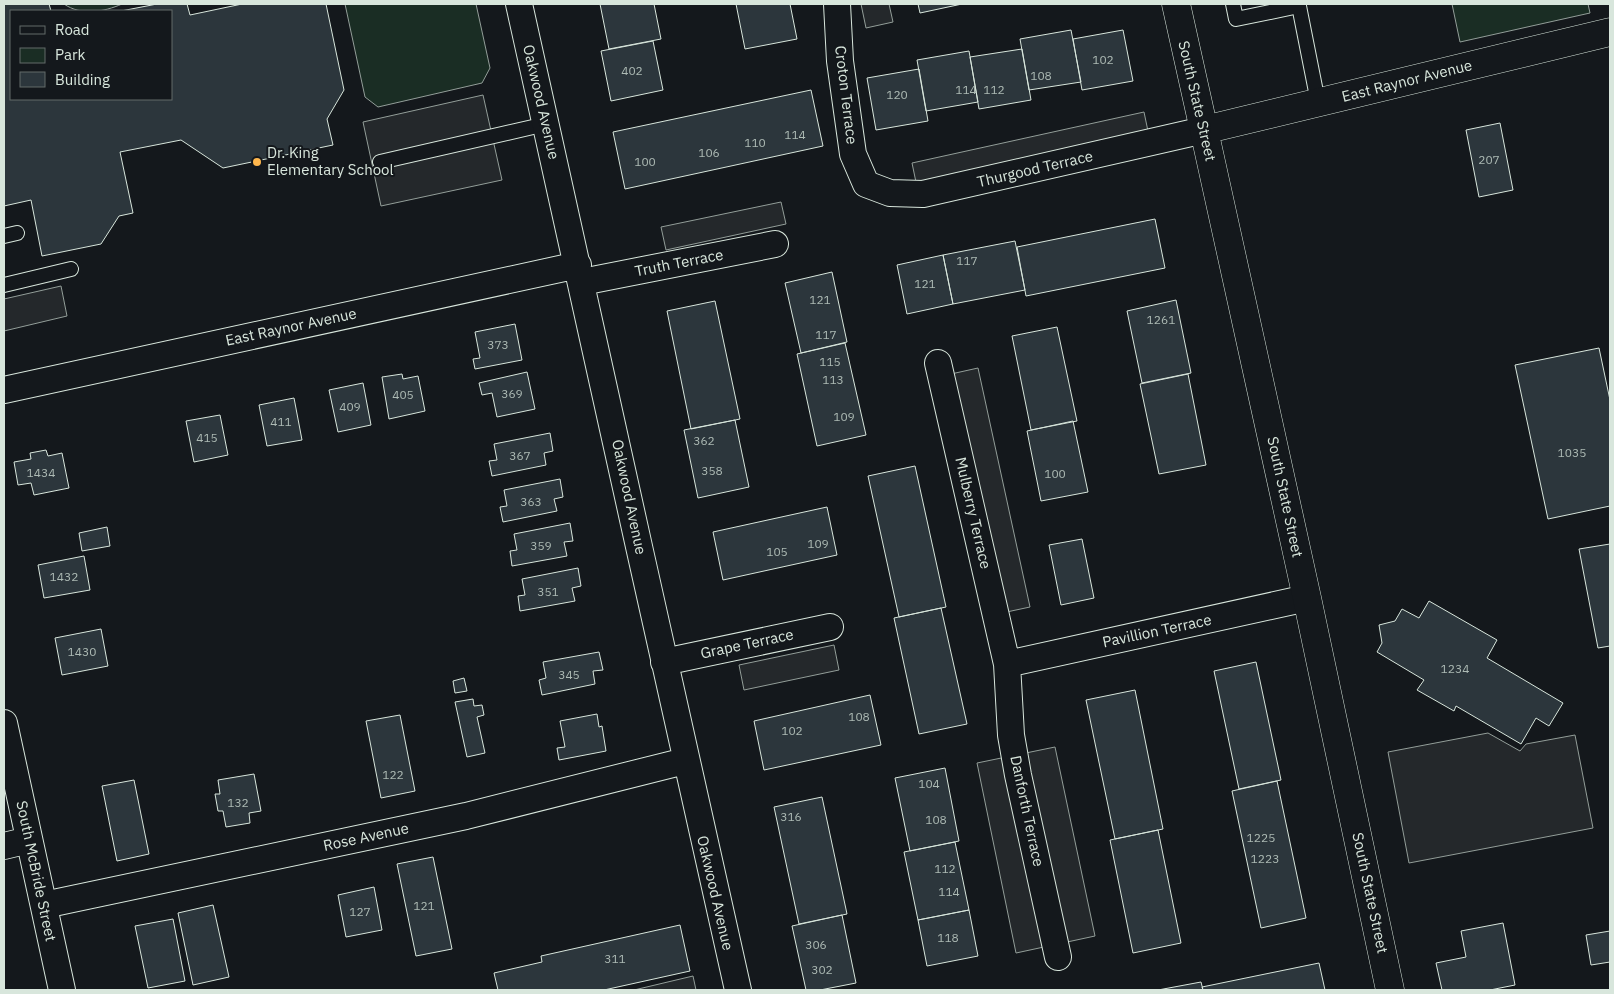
<svg xmlns="http://www.w3.org/2000/svg" width="1614" height="994" font-family="'IBM Plex Sans',sans-serif">
<style>
.green{fill:#1a2d24;stroke:#939e99}
.parking{fill:#24282b;stroke:#939e99}
.building{fill:#2c363c;stroke:#d8e6dc}
.lines{fill:none;stroke-linecap:round;stroke-linejoin:round}
.lane-casing{stroke:#d8e6dc;stroke-width:16}
.street-casing{stroke:#d8e6dc;stroke-width:28}
.secondary-casing{stroke:#d8e6dc;stroke-width:29}
.primary-casing{stroke:#d8e6dc;stroke-width:29}
.lane{stroke:#14181c;stroke-width:14}
.street{stroke:#14181c;stroke-width:26}
.secondary{stroke:#14181c;stroke-width:28}
.primary{stroke:#14181c;stroke-width:28}
.poi-dot{fill:#ffb74d;stroke:#14181c;stroke-width:2}
.labels{text-anchor:middle;stroke-width:4;stroke-linejoin:round;paint-order:stroke}
.number-label{font-size:12px;fill:#adbab4}
.street-label{font-size:15px;fill:#d8e6dc;stroke:#14181c}
.poi-label{font-size:15px;fill:#d8e6dc;stroke:#14181c;text-anchor:start}
</style>
<rect width="100%" height="100%" fill="#14181c"/>
<path class="green" d="M64 4H122C104 12 81 16 64 4Z
M345 4H476L490 68 482 83 378 107 365 97Z
M1452 4H1588L1590 13 1460 42Z"/>
<path class="parking" d="M861 4H889L893 22 866 28Z
M483 95 502 180 381 206 363 122Z
M1144 112 1149 136 917 187 912 163Z
M781 202 786 224 666 250 661 227Z
M61 286 67 316 4 331V299Z
M978 368 1030 607 1002 613 951 374Z
M834 645 839 670 744 690 739 665Z
M1488 733 1520 751 1526 744 1575 735 1593 828 1409 863 1388 752Z
M1055 747 1095 936 1016 953 977 763Z
M693 976 696 990H634Z"/>
<path class="building" d="M4 4H49L51 11H11V99H171V11H121L157 4H187L190 15 242 4H326L344 90 327 119 333 145 223 168 181 140 120 152 133 213 119 216 101 244 42 256 31 200 4 206Z
M600 4H654L661 39 609 49Z
M736 4H790L797 39 745 49Z
M918 4H962L920 13Z
M1071 30 1081 82 1029 90 1020 39Z
M1123 30 1133 81 1082 90 1073 39Z
M653 41 663 90 611 101 601 51Z
M1022 49 1031 100 979 109 970 57Z
M969 51 978 102 926 111 917 60Z
M919 69 928 121 876 130 867 78Z
M811 90 823 146 625 189 613 132Z
M1500 123 1513 190 1479 197 1466 130Z
M1155 219 1165 268 1026 296 1017 247Z
M1015 241 1025 290 953 304 943 255Z
M943 255 953 304 907 314 897 265Z
M832 272 847 342 801 353 785 283Z
M1176 300 1191 373 1142 383 1127 311Z
M715 301 740 419 691 429 667 311Z
M515 324 522 360 475 369 473 359 480 358 475 332Z
M1057 327 1077 421 1031 430 1012 336Z
M845 343 866 435 817 446 797 354Z
M1599 348 1610 400V506L1548 519 1515 365Z
M527 372 535 409 497 417 492 393 482 395 479 383Z
M402 374 403 379 418 376 425 411 389 419 382 377Z
M1188 374 1206 465 1159 474 1140 384Z
M363 383 371 425 338 432 329 390Z
M294 398 302 440 267 446 259 405Z
M220 415 228 455 194 462 186 421Z
M735 420 749 487 698 498 684 430Z
M1073 421 1088 492 1041 501 1027 431Z
M550 433 553 451 544 453 546 465 492 476 489 461 497 460 494 444Z
M46 450 48 456 62 453 69 488 34 495 31 483 18 485 14 462 31 459 30 453Z
M915 466 946 607 899 617 868 476Z
M560 479 563 497 554 499 557 511 503 522 500 507 507 506 504 490Z
M827 507 837 555 723 580 713 532Z
M570 523 573 541 564 542 567 556 512 566 510 551 517 550 514 534Z
M107 527 110 546 82 551 79 533Z
M1082 539 1094 598 1061 605 1049 545Z
M1610 544V646L1598 648 1579 549Z
M84 556 90 590 44 598 38 565Z
M578 568 581 586 572 588 575 601 520 611 518 596 525 595 522 579Z
M1429 601 1497 640 1487 658 1563 703 1549 726 1536 718 1521 744 1456 706 1454 711 1417 690 1424 680 1377 652 1382 643 1379 625 1395 621 1402 609 1419 618Z
M941 608 967 724 919 734 894 618Z
M101 629 108 666 62 675 55 638Z
M599 652 603 670 593 671 595 684 542 695 539 680 546 678 543 662Z
M1256 662 1281 780 1239 789 1214 671Z
M464 678 467 691 455 693 453 681Z
M1135 690 1163 829 1115 839 1086 700Z
M870 695 881 745 764 770 754 721Z
M473 699 474 706 482 705 484 715 477 717 485 753 467 757 455 702Z
M597 714 599 727 602 726 606 751 559 760 557 748 565 747 560 721Z
M400 715 415 791 381 798 366 721Z
M945 768 959 841 910 851 895 778Z
M254 774 261 811 249 813 250 823 226 827 223 811H218L215 794H220L218 780Z
M134 780 149 854 117 861 102 786Z
M1277 781 1306 918 1261 928 1232 791Z
M822 797 847 914 799 924 774 807Z
M1158 830 1181 943 1133 953 1110 840Z
M955 842 969 910 918 920 904 852Z
M433 857 452 949 416 956 397 864Z
M374 887 382 930 346 937 338 895Z
M213 905 229 977 193 985 178 913Z
M969 910 978 956 927 966 918 920Z
M842 915 856 983 820 990H806L792 926Z
M173 919 185 981 148 988 135 926Z
M1503 923 1515 985 1490 990H1442L1436 963 1466 957 1461 931Z
M680 925 690 971 604 990H498L494 973 542 962 541 956Z
M1610 931V962L1591 965 1586 935Z
M1319 963 1325 990H1203L1202 987Z
M1201 982 1203 990H1158Z"/>
<g class="lines">
<g class="lane-casing">
<path id="lane" d="M1233 4 1236 19 1299 6 1318 102
M380 162 546 124
M4 236 17 233
M4 285 71 269"/>
</g>
<g class="street-casing">
<path id="street" d="M519 4C593 332 663 662 738 990
M837 4 840 61 853 154 866 184 890 193 923 194 1204 130
M582 282 775 244
M938 363 1007 664 1011 735 1018 775 1058 957
M4 390 578 265
M664 662 830 627
M1007 664 1307 598
M4 723 62 990
M4 846 29 840
M44 905 466 816 685 761"/>
</g>
<g class="secondary-casing">
<path id="secondary" d="M1176 4 1204 130"/>
</g>
<g class="primary-casing">
<path id="primary" d="M1390 990 1307 598 1204 130 1610 32"/>
</g>
<use href="#lane" class="lane"/>
<use href="#street" class="street"/>
<use href="#secondary" class="secondary"/>
<use href="#primary" class="primary"/>
</g>
<circle class="poi-dot" cx="257" cy="162" r="5"/>
<g class="labels">
<g class="number-label">
<text x="1103" y="64">102</text>
<text x="632" y="75">402</text>
<text x="1041" y="80">108</text>
<text x="966" y="94">114</text>
<text x="994" y="94">112</text>
<text x="897" y="99">120</text>
<text x="795" y="139">114</text>
<text x="755" y="147">110</text>
<text x="709" y="157">106</text>
<text x="1489" y="164">207</text>
<text x="645" y="166">100</text>
<text x="967" y="265">117</text>
<text x="925" y="288">121</text>
<text x="820" y="304">121</text>
<text x="1161" y="324">1261</text>
<text x="826" y="339">117</text>
<text x="498" y="349">373</text>
<text x="830" y="366">115</text>
<text x="833" y="384">113</text>
<text x="512" y="398">369</text>
<text x="403" y="399">405</text>
<text x="350" y="411">409</text>
<text x="844" y="421">109</text>
<text x="281" y="426">411</text>
<text x="207" y="442">415</text>
<text x="704" y="445">362</text>
<text x="1572" y="457">1035</text>
<text x="520" y="460">367</text>
<text x="712" y="475">358</text>
<text x="41" y="477">1434</text>
<text x="1055" y="478">100</text>
<text x="531" y="506">363</text>
<text x="818" y="548">109</text>
<text x="541" y="550">359</text>
<text x="777" y="556">105</text>
<text x="64" y="581">1432</text>
<text x="548" y="596">351</text>
<text x="82" y="656">1430</text>
<text x="1455" y="673">1234</text>
<text x="569" y="679">345</text>
<text x="859" y="721">108</text>
<text x="792" y="735">102</text>
<text x="393" y="779">122</text>
<text x="929" y="788">104</text>
<text x="238" y="807">132</text>
<text x="791" y="821">316</text>
<text x="936" y="824">108</text>
<text x="1261" y="842">1225</text>
<text x="1265" y="863">1223</text>
<text x="945" y="873">112</text>
<text x="949" y="896">114</text>
<text x="424" y="910">121</text>
<text x="360" y="916">127</text>
<text x="948" y="942">118</text>
<text x="816" y="949">306</text>
<text x="615" y="963">311</text>
<text x="822" y="974">302</text>
</g>
<g class="street-label">
<text transform="translate(1407 81) rotate(-14)" y="5">East Raynor Avenue</text>
<text transform="translate(846 95) rotate(83)" y="5">Croton Terrace</text>
<text transform="translate(1197 101) rotate(77)" y="5">South State Street</text>
<text transform="translate(541 102) rotate(77)" y="5">Oakwood Avenue</text>
<text transform="translate(1035 169) rotate(-13)" y="5">Thurgood Terrace</text>
<text transform="translate(679 263) rotate(-11)" y="5">Truth Terrace</text>
<text transform="translate(291 327) rotate(-12)" y="5">East Raynor Avenue</text>
<text transform="translate(629 497) rotate(78)" y="5">Oakwood Avenue</text>
<text transform="translate(1285 497) rotate(78)" y="5">South State Street</text>
<text transform="translate(973 513) rotate(77)" y="5">Mulberry Terrace</text>
<text transform="translate(1157 631) rotate(-12)" y="5">Pavillion Terrace</text>
<text transform="translate(747 644) rotate(-12)" y="5">Grape Terrace</text>
<text transform="translate(1027 811) rotate(78)" y="5">Danforth Terrace</text>
<text transform="translate(366 837) rotate(-12)" y="5">Rose Avenue</text>
<text transform="translate(36 871) rotate(78)" y="5">South McBride Street</text>
<text transform="translate(715 893) rotate(77)" y="5">Oakwood Avenue</text>
<text transform="translate(1370 893) rotate(78)" y="5">South State Street</text>
</g>
<g class="poi-label">
<text x="267" y="158">Dr. King<tspan x="267" dy="17">Elementary School</tspan></text>
</g>
</g>
<rect width="1614" height="994" fill="none" stroke="#d8e6dc" stroke-width="10"/>
<rect x="10" y="10" width="162" height="90" fill="#14181c" stroke="#626a69"/>
<rect x="20" y="26" width="25" height="8" fill="#14181c" stroke="#626a69"/>
<text x="55" y="35" font-size="15" fill="#d8e6dc">Road</text>
<rect x="20" y="48" width="25" height="15" fill="#1a2d24" stroke="#626a69"/>
<text x="55" y="60" font-size="15" fill="#d8e6dc">Park</text>
<rect x="20" y="72" width="25" height="15" fill="#2c363c" stroke="#626a69"/>
<text x="55" y="85" font-size="15" fill="#d8e6dc">Building</text>
</svg>
